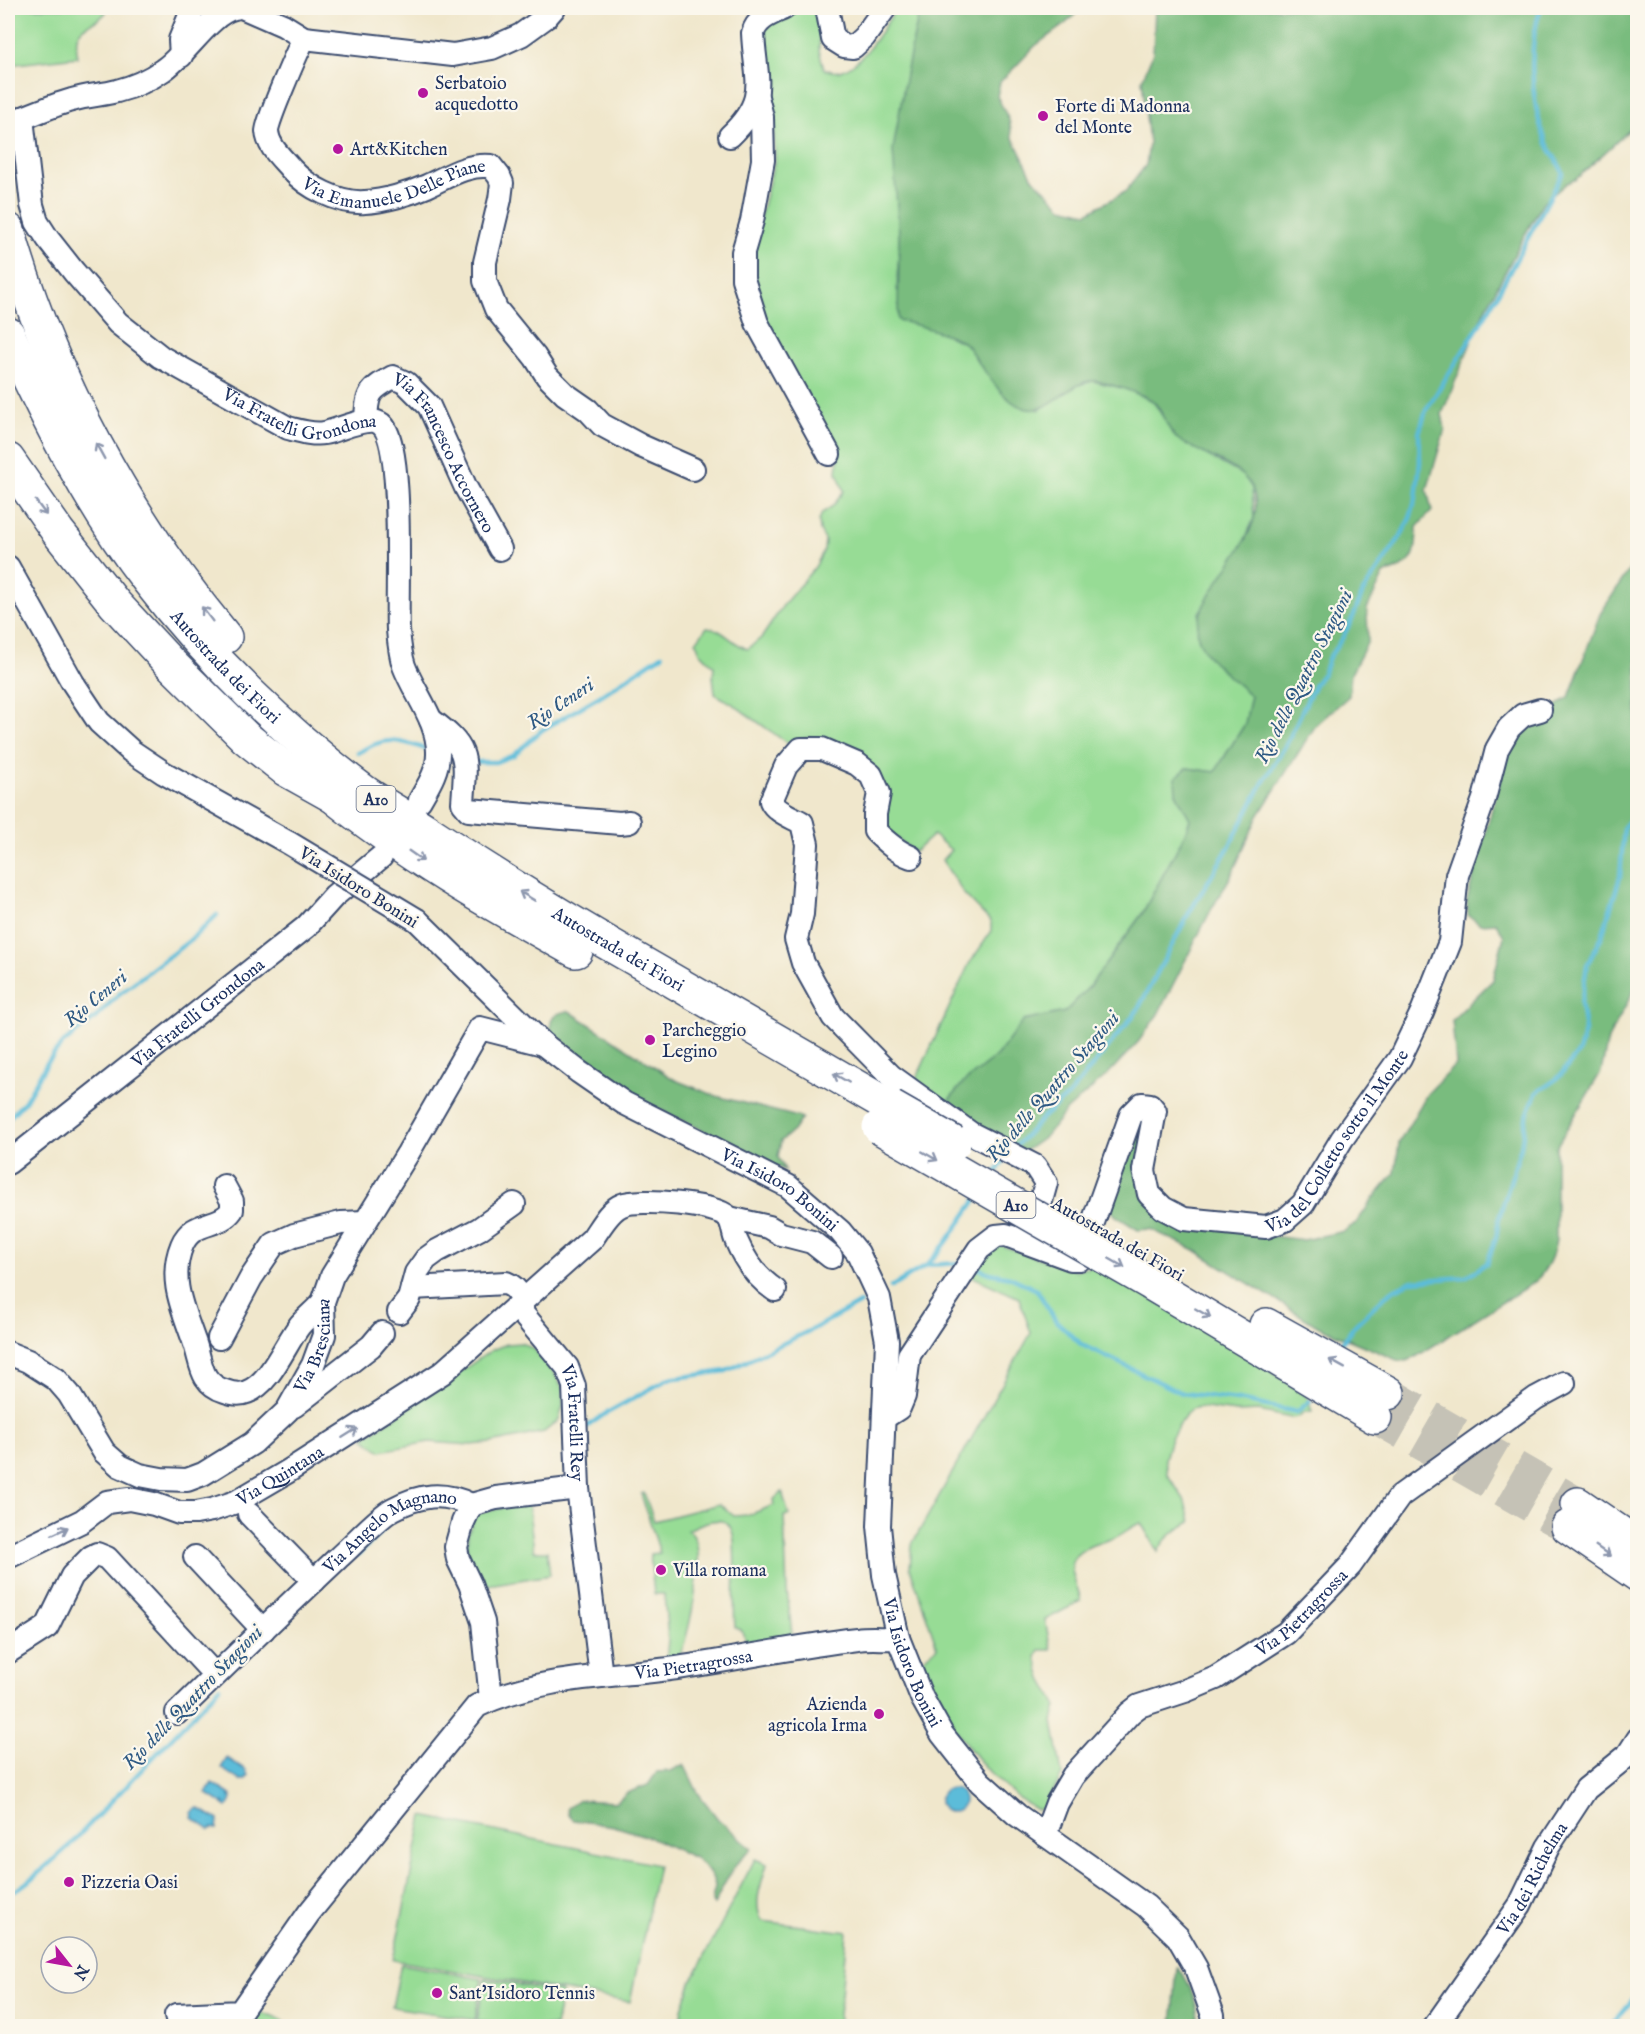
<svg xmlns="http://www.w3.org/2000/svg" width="1645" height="2034" font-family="'IM FELL English',serif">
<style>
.green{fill:#97dc95;stroke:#59867a;stroke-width:1.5}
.forest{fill:#79bc7e;stroke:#4a766e;stroke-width:1.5}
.water{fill:#5bbcd9;stroke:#3b769c;stroke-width:1.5}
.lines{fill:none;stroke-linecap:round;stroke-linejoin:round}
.stream{stroke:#5bbcd9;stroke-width:4.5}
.highway-tunnel{stroke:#c5c2b6;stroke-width:33;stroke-dasharray:33 16;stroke-linecap:butt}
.minor-casing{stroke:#3b4b6e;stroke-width:26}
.highway-casing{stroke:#3b4b6e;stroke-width:36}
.minor{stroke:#fff;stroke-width:22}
.highway{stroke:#fff;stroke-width:33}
.minor-bridge-casing{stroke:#3b4b6e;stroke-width:26;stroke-linecap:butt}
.highway-bridge-casing{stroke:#3b4b6e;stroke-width:36;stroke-linecap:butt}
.minor-bridge{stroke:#fff;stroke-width:22}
.highway-bridge{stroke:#fff;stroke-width:33}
.oneway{stroke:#8d97ae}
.poi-dot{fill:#b5179e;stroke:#fbf7ec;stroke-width:2}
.labels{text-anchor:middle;stroke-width:4.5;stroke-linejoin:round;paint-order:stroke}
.shield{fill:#fbf7ec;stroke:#5e6b89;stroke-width:1.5}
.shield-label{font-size:16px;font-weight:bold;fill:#1b2f5e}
.poi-label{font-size:18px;fill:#1b2f5e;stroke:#fbf7ec;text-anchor:start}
.street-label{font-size:18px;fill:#1b2f5e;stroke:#fbf7ec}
.water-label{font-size:20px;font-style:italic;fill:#2e5983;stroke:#fbf7ec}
</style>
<rect width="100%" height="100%" fill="#fbf7ec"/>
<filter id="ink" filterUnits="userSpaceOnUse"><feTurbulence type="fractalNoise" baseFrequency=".0167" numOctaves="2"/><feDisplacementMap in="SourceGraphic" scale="12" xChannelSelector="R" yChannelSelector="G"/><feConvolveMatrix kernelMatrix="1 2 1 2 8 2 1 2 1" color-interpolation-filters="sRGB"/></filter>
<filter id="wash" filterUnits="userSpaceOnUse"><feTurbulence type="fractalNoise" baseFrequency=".008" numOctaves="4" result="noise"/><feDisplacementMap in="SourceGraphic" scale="24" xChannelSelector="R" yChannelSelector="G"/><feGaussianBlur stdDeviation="1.35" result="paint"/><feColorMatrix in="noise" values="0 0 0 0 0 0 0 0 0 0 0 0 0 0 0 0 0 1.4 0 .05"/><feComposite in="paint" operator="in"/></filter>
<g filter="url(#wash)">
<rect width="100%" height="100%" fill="#f0e7cc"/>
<path class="green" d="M8 8H103L106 12C99 24 81 23 77 37 76 43 77 51 77 57L8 65Z
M804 8H817L821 20 819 50 824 69C831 71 836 73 843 70 866 61 883 27 897 8H920L906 74 897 290 950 337 965 343 1001 392 1039 410 1078 385 1093 381 1126 389 1153 401 1176 438 1244 476 1252 488 1254 518 1243 544 1199 613 1209 655 1251 696 1245 724 1215 772 1187 768 1176 793 1190 819 1185 834 1142 914 1089 987 1065 1012 1023 1022 997 1056 963 1083 943 1107 913 1086 969 964 991 932V922L964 894 942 860 951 850 933 835 914 852 884 829 883 800 830 741 809 737 787 743 731 703 715 694 713 676 714 666 700 652 696 642 707 627C725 629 731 644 748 649L762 637 784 604 815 567 824 550 825 540 820 531 819 521 822 513 833 506 844 491 837 472 839 455 779 351 750 285V257L775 159 773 107 763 50 766 28 773 21Z
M996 1244 1075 1270 1098 1266 1259 1363 1307 1396 1312 1412H1304L1298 1417 1291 1418 1259 1411 1236 1412 1199 1407 1192 1409 1186 1414 1171 1438 1165 1459 1167 1474 1184 1499 1191 1522C1178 1529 1164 1537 1158 1552L1141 1523C1131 1526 1125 1533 1116 1537 1103 1543 1077 1546 1072 1563 1070 1574 1079 1589 1081 1601L1045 1620 1051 1650H1040L1036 1657 1042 1679 1057 1706 1053 1721 1062 1775 1044 1808 1037 1810C983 1779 943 1717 919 1662L937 1647 910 1568 912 1544 1031 1333 1019 1298 969 1275Z
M521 1343 534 1349 554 1373 563 1389V1406L559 1420 544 1432 491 1443 471 1445 429 1442 381 1451 364 1438 492 1350 507 1344Z
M782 1492 789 1515 784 1516 787 1591 793 1643 745 1649C745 1638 747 1631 735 1628 733 1599 736 1571 734 1542 734 1537 732 1528 728 1524 718 1515 698 1525 688 1530 690 1532 693 1534 694 1537 706 1557 689 1633 680 1655L666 1663 668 1639 664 1594H654L650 1554 660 1553 641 1494 644 1493 654 1521 719 1504 734 1516 749 1515 774 1505 773 1500Z
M528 1502 534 1551H547L550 1575 488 1585 466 1562 468 1534 475 1514Z
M423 1816 658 1865 630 2002 393 1960Z
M755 1859 767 1864C762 1883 752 1902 762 1921L847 1932 838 2026H680L682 2009 692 1980Z
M401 1964 482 1979 475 2020 392 2007Z
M485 1979 562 1992 555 2026H513L477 2020Z
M252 2014C265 2014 280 2014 286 2026H234L241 2016Z"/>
<path class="forest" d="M920 8H953L959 12 974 16 996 8H1082L1065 24 1035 46 1016 66 1000 82 997 96 1009 120 1012 136 1033 178 1062 207 1087 213 1125 192 1146 165 1149 143 1142 80 1153 53 1155 8H1637V123L1576 179 1567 183 1543 203 1525 234 1481 318 1442 414 1445 429 1427 490 1432 511 1417 527C1416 559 1415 563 1384 574L1367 609 1368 641 1351 674 1349 696 1316 725 1258 816 1231 876 1211 910 1158 1014 1139 1041 1108 1074 1067 1110 1045 1137 1022 1153 943 1107 963 1083 997 1056 1023 1021 1065 1012 1089 987 1142 914 1185 834 1190 819 1176 793 1175 778 1187 768 1215 772 1245 724 1251 696C1236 682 1209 662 1200 643 1180 597 1278 538 1251 486 1240 465 1198 453 1179 440 1167 432 1164 412 1154 402 1147 395 1105 382 1094 381 1069 380 1048 417 1024 408 1003 401 987 374 974 356 971 352 968 345 963 342 946 332 918 326 898 320L899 235 893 150 906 74Z
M1637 558V984L1608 1039 1601 1072 1556 1147V1240C1553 1258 1547 1268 1536 1281L1414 1358 1406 1361 1397 1360 1319 1327 1193 1249 1150 1229 1138 1230 1116 1216 1108 1207 1134 1124 1145 1112 1142 1194 1239 1232 1304 1240 1344 1231 1356 1223 1373 1199 1395 1173 1399 1143 1427 1094 1456 1064 1452 1020 1493 980 1504 936 1496 923 1480 924 1468 915 1467 900 1509 747 1520 732 1569 697 1600 614Z
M569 1011 675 1080 716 1096 802 1118 793 1131 781 1141 778 1157 785 1170 759 1160 722 1139 647 1104 605 1077 552 1032C547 1018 557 1012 569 1011Z
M684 1764 698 1793 718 1819 752 1849C733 1862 724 1885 714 1905L712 1902C712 1896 714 1893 715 1887 715 1878 702 1863 695 1858L652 1838 614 1826 574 1820 568 1815 567 1808 579 1800 616 1802 627 1793 648 1785 657 1772 671 1771Z
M1177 1967C1191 1982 1198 2006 1199 2026H1172Z"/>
<path class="water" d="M227 1758 246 1770V1772L249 1775 245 1780H239L221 1768Z
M212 1783 229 1794V1797L231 1795 232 1798 227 1807 224 1805 225 1802 223 1804 206 1793Z
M940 1800a12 12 0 1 1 24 0a12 12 0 1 1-24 0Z
M198 1808 218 1820 217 1829 212 1828 210 1830 192 1818 193 1815 191 1813Z"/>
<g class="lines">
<path class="stream" d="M358 753C384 736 398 739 425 749
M473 762H496L514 755 542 730 600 696 662 655
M8 1119 25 1101 47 1063 62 1044 94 1019 119 994 189 941 217 915
M1015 1147 1044 1116 1069 1095 1137 1011 1189 913 1229 847 1261 786 1287 743 1315 684 1324 672 1328 659 1343 637 1353 617 1363 592 1401 536 1410 518 1416 498 1420 462 1419 433 1426 410 1489 310 1563 173C1558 161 1548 149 1544 136 1530 99 1528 44 1541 8
M992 1178 1006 1158
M927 1265 960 1263
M974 1267 990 1273 1010 1277 1037 1290 1056 1321 1082 1345 1182 1393 1238 1400 1297 1412 1310 1401
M891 1287 927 1265 946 1243 978 1197
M1339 1347 1355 1325 1384 1297 1395 1289 1412 1281 1466 1277 1487 1263 1496 1238 1499 1218 1521 1147 1526 1118 1536 1093 1558 1078 1579 1052 1585 1031 1581 1003 1587 965 1602 936 1620 877 1624 827 1638 810
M582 1430 605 1414 668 1379 726 1371 815 1328 860 1303
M358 1555 382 1531
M15 1891 33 1878 71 1844 220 1687
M1611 2026 1638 1993"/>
</g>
</g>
<g filter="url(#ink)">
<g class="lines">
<path class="highway-tunnel" d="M1388 1393 1578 1504
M1375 1417 1568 1527"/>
<g class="minor-casing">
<g id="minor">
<path d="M244 8 283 25 304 38 453 55 492 48 521 35 546 17 554 8"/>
<path d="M827 8 833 39 844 46 853 47 864 37 885 8"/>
<path id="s1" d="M304 38C298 50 266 123 267 131 268 147 282 158 291 169 307 187 339 204 365 202 384 201 409 194 427 186 449 176 466 164 491 166L499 176 502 183 500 199 485 262V281L496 309 535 357 547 376 565 394 588 410 602 425 641 446 693 469"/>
<path d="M181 56 180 40 193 8"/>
<path d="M757 97 762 117 763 160 752 221 743 252V279L757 323 829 454"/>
<path id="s2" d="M22 118 32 205 37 222 48 239 74 272 118 323 161 357 288 428C300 431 312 435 324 433 338 431 369 414 381 424 405 443 396 594 398 630 399 642 400 654 404 666 415 695 439 722 438 754 438 771 428 786 420 800"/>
<path d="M8 124C29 116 50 106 72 100 87 95 103 95 117 91 133 87 149 80 163 70 186 55 211 12 235 8"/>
<path d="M730 136C770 98 755 80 753 33 757 18 772 14 784 8"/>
<path id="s3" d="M366 421C367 393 369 390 393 377L406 383 429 406 466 488 500 549"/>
<path d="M8 567 73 683 99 722 131 751 164 773 289 843"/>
<path d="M431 720C470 749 466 757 463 803L469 810 620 823 629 822"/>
<path d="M911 857C897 852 886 842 875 831V814L879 793 871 775 857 764 822 749H801L786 766 771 801C775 811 792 817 802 823L807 844 802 914 796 939 803 963 833 1017 891 1076 970 1133 1035 1166 1046 1183 1041 1201 1027 1226"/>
<path id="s4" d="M417 920 543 1044 579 1072 624 1103 788 1186 840 1231 858 1253 879 1298 887 1341 879 1526 884 1575 898 1638 922 1698 942 1734 980 1782 1017 1815 1146 1906 1178 1937 1196 1968 1213 2015 1214 2026"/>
<path id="s5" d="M8 1163 306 927 334 896 381 857"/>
<path d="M224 1186 232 1201V1210C219 1229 193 1219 182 1245 168 1279 183 1309 194 1341 202 1362 199 1383 225 1391 233 1394 240 1395 247 1392 271 1383 285 1344 300 1325 307 1317 316 1310 323 1302"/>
<path d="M729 1218 769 1227 781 1234 812 1242 831 1257"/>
<path id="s6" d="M412 1288 506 1283C519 1288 523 1300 522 1313L567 1367 574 1386 578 1488 496 1498 471 1505"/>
<path d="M399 1312 409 1299 416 1273 426 1259 437 1251 479 1229 514 1204"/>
<path d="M219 1338 251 1278 274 1244 294 1235 341 1223 365 1222"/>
<path id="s7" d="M8 1353 28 1361 56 1379 69 1394 104 1452 120 1466 140 1475 161 1479 187 1480 203 1474 253 1443 287 1411 313 1365 324 1335 323 1302 332 1276 408 1153 480 1028 543 1044"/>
<path d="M294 1406 371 1346 382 1333"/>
<path id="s8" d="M885 1417 899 1408 904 1396 909 1355 979 1249 996 1236 1006 1235 1071 1259H1080L1131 1115 1142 1104 1150 1105 1155 1111 1144 1170 1149 1194 1163 1208 1184 1219 1266 1227 1285 1220 1303 1204 1342 1139 1400 1058 1422 1012 1450 942 1457 875 1484 799 1497 749 1509 728 1523 715 1540 710"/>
<path d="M578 1488 601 1676"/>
<path d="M471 1505 463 1522 456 1547 458 1559 470 1584 483 1622 491 1699"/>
<path d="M249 1514 314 1581"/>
<path id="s9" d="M8 1557 82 1521 107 1502 129 1499 154 1504 179 1513H196L212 1510 236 1502 287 1472 442 1373 592 1239C600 1228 609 1210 622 1205 637 1198 721 1204 729 1218 733 1224 733 1233 736 1240 744 1259 757 1278 775 1290"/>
<path d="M195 1557 263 1630"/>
<path d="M8 1652 47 1627 72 1576 91 1557 97 1554 107 1558 215 1675"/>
<path id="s10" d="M177 1713C230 1661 284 1609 338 1558 352 1546 378 1517 393 1509 419 1495 443 1491 471 1505"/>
<path id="s11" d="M1045 1835 1057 1803 1073 1776 1130 1713 1139 1706 1185 1691 1216 1678 1286 1633 1350 1566 1400 1496 1536 1398 1564 1383"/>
<path id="s12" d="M179 2026 176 2015 240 2012 309 1913 477 1706C540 1676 610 1677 677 1668 737 1659 797 1646 857 1639 870 1637 884 1639 898 1638"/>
<path id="s13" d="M1435 2026 1520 1905 1548 1847 1586 1789 1627 1756 1638 1739"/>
</g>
</g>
<g class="highway-casing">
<g id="highway">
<path d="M8 230C50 378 128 520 225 637"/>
<path id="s14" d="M8 334C48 420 90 505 148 580 207 657 286 733 363 791 384 806 408 818 430 833 495 876 562 917 630 956 717 1007 804 1057 891 1107"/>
<path d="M8 460 58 532 115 604 168 661 246 738 285 769 335 797"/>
<path d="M327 791C403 854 490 903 576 951"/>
<path d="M1152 1284 1375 1417"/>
<path d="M1266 1325 1388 1393"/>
<path d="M1578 1504 1638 1545"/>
<path d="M1568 1527 1638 1575"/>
</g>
</g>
<use href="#minor" class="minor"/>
<use href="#highway" class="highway"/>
<g class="minor-bridge-casing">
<path id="minor-bridge" d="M289 843 417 920"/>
</g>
<g class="highway-bridge-casing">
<path id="highway-bridge" d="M891 1107 954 1143
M879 1127 1152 1284"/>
</g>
<use href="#minor-bridge" class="minor-bridge"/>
<use href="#highway-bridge" class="highway-bridge"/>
</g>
<defs><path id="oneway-shaft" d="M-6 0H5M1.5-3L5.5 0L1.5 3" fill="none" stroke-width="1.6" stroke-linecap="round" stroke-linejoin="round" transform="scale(1.5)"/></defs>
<g class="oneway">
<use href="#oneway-shaft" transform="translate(100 451) rotate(-119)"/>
<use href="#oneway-shaft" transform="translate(41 508) rotate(54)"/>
<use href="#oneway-shaft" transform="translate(207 614) rotate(-127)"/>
<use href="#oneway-shaft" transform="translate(416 856) rotate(35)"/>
<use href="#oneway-shaft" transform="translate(527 896) rotate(-149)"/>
<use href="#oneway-shaft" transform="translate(841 1078) rotate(-150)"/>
<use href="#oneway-shaft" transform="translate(930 1156) rotate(30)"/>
<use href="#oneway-shaft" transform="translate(1117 1263) rotate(30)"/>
<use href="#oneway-shaft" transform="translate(1203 1313) rotate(30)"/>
<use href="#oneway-shaft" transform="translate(1337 1364) rotate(-151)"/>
<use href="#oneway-shaft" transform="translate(350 1433) rotate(-32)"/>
<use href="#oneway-shaft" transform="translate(60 1531) rotate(-25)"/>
<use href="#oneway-shaft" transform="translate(1603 1551) rotate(35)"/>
</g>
</g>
<g class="poi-dot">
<circle cx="423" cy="93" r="6"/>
<circle cx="1043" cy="116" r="6"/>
<circle cx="338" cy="149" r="6"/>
<circle cx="650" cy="1040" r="6"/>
<circle cx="661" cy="1570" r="6"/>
<circle cx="879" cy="1714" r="6"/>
<circle cx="69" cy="1882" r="6"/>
<circle cx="437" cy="1993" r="6"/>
</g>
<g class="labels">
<g class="shield">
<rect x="356.5" y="786" width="39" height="26" rx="4.5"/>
<rect x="996.5" y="1192" width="39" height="26" rx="4.5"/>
</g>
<g class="shield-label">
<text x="376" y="805">A10</text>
<text x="1016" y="1211">A10</text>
</g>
<g class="poi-label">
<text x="435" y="89">Serbatoio<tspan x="435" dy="21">acquedotto</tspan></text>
<text x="1055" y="112">Forte di Madonna<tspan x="1055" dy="21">del Monte</tspan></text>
<text x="350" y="155">Art&amp;Kitchen</text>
<text x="662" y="1036">Parcheggio<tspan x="662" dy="21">Legino</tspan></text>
<text x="673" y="1576">Villa romana</text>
<text x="867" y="1710" text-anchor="end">Azienda<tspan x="867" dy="21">agricola Irma</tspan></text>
<text x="81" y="1888">Pizzeria Oasi</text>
<text x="449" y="1999">Sant'Isidoro Tennis</text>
</g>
<g class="street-label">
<text dy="6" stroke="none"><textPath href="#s1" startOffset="260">Via Emanuele Delle Piane</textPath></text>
<text dy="6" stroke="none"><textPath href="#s2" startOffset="444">Via Fratelli Grondona</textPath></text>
<text dy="6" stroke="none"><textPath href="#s3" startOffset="150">Via Francesco Accornero</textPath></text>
<text dy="6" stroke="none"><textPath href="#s14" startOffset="400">Autostrada dei Fiori</textPath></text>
<text transform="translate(359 887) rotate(32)" y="6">Via Isidoro Bonini</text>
<text dy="6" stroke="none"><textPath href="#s14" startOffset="886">Autostrada dei Fiori</textPath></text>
<text dy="6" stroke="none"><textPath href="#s5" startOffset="242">Via Fratelli Grondona</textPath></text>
<text dy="6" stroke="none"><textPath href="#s8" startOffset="816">Via del Colletto sotto il Monte</textPath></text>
<text dy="6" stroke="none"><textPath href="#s4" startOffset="456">Via Isidoro Bonini</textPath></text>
<text transform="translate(1118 1239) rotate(30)" y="6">Autostrada dei Fiori</text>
<text dy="6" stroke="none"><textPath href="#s7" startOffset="428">Via Bresciana</textPath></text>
<text dy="6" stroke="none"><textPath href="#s6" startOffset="258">Via Fratelli Rey</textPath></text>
<text dy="6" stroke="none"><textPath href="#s9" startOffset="298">Via Quintana</textPath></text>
<text dy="6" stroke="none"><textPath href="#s10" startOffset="285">Via Angelo Magnano</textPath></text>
<text dy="6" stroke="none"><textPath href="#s11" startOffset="352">Via Pietragrossa</textPath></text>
<text dy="6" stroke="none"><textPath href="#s4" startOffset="978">Via Isidoro Bonini</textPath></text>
<text dy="6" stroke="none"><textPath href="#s12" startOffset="684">Via Pietragrossa</textPath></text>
<text dy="6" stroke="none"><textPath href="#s13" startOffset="177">Via dei Richelma</textPath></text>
</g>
<g class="water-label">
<text transform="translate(1303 676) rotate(-63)" y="7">Rio delle Quattro Stagioni</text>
<text transform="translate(560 703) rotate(-34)" y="7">Rio Ceneri</text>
<text transform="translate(95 998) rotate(-40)" y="7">Rio Ceneri</text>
<text transform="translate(1052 1086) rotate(-49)" y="7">Rio delle Quattro Stagioni</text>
<text transform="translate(192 1697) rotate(-46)" y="7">Rio delle Quattro Stagioni</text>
</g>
</g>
<rect width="1645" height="2034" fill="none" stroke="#fbf7ec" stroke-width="30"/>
<g transform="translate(69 1965) rotate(121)"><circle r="28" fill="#fbf7ec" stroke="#a1a7b3" stroke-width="1.5"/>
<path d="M0-4.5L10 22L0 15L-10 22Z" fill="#b5179e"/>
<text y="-9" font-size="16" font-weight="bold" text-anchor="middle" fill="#1b2f5e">N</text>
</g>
</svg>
